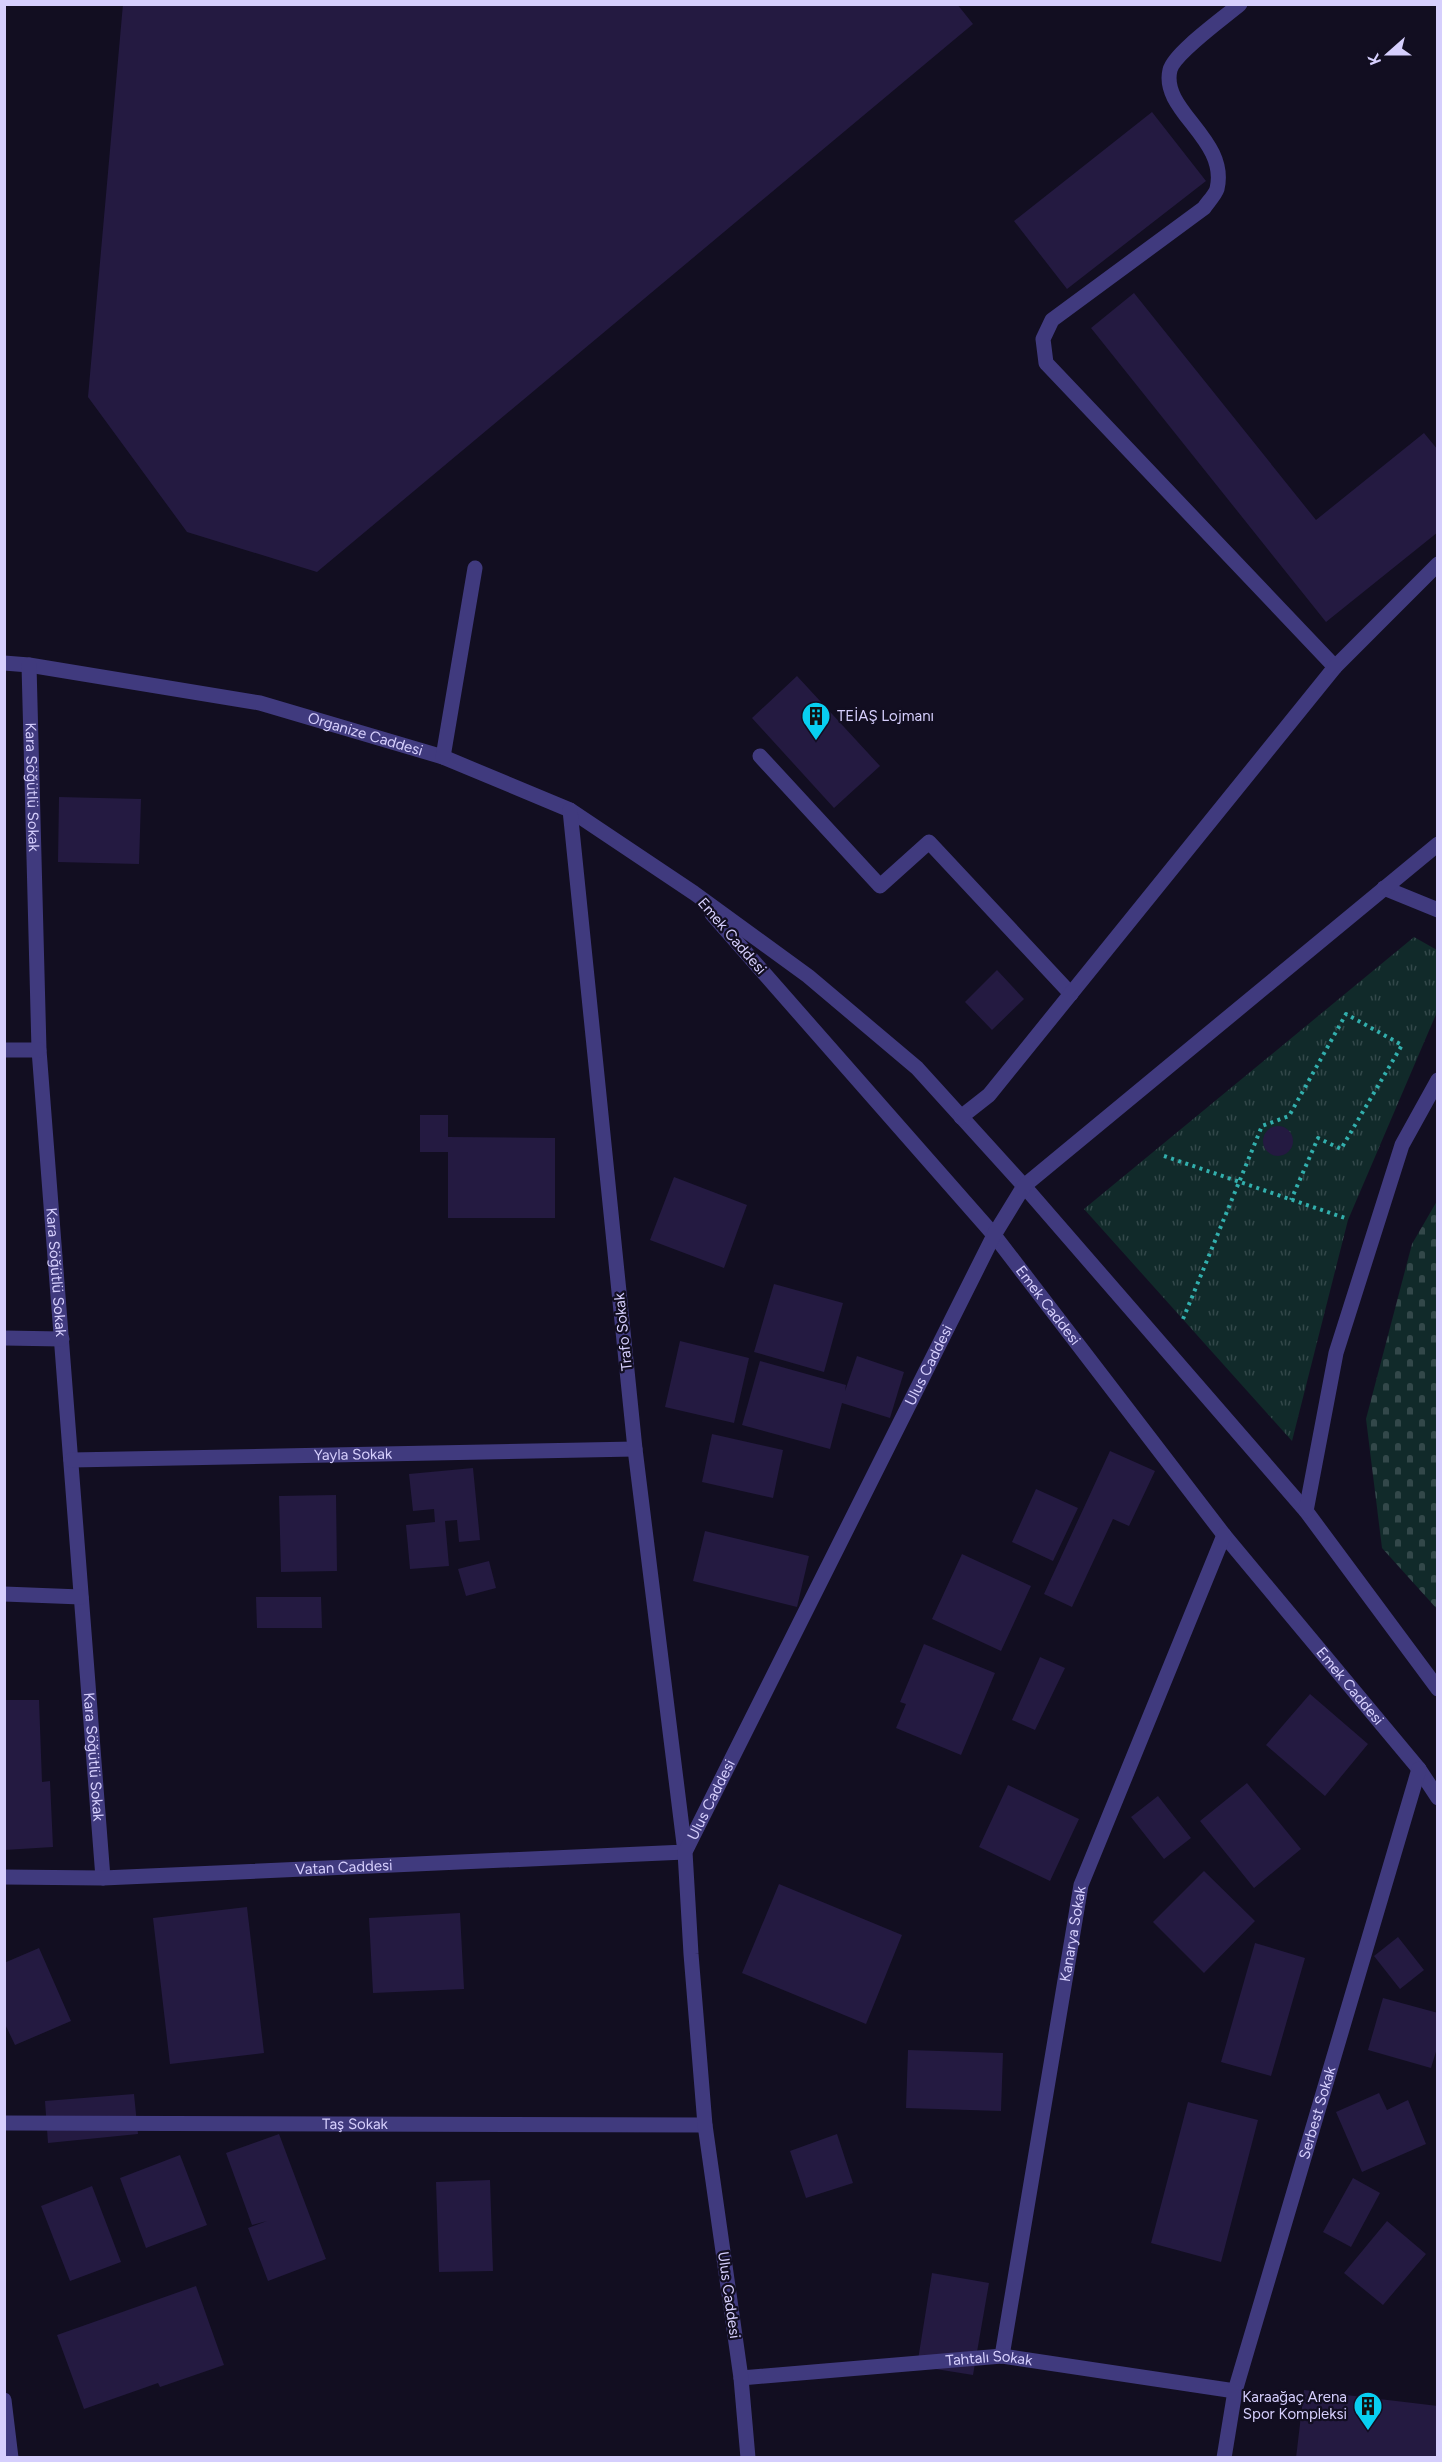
<svg xmlns="http://www.w3.org/2000/svg" width="1442" height="2462" font-family="Figtree,sans-serif">
<style>
.cemetery{fill:url(#cemetery-stones)}
.park{fill:url(#park-tufts)}
.building{fill:#241a41}
.lines{fill:none;stroke-linecap:round;stroke-linejoin:round}
.path{stroke:#32afad;stroke-width:4;stroke-dasharray:3 4.5;stroke-linecap:butt}
.minor{stroke:#403a7e;stroke-width:15}
.labels{text-anchor:middle;stroke-width:4.5;stroke-linejoin:round;paint-order:stroke}
.poi-label{font-size:15px;fill:#d6cffd;stroke:#120e21;text-anchor:start}
.street-label{font-size:15px;fill:#d6cffd;stroke:#120e21}
</style>
<defs>
<pattern id="cemetery-stones" width="16" height="16" patternUnits="userSpaceOnUse" patternTransform="scale(1.5)"><rect width="16" height="16" fill="#112a2a"/><path d="M2 7V4a2 2 0 0 1 4 0v3zM10 15v-3a2 2 0 0 1 4 0v3z" fill="#33484a"/></pattern>
<pattern id="park-tufts" width="24" height="20" patternUnits="userSpaceOnUse" patternTransform="scale(1.5)"><rect width="24" height="20" fill="#112a2a"/><path d="M3 7l-1-3M5 7V3M7 7l1-3M15 17l-1-3M17 17v-4M19 17l1-3" fill="none" stroke="#33484a"/></pattern>
</defs>
<rect width="100%" height="100%" fill="#120e21"/>
<path class="cemetery" d="M1437 1201V1609L1382 1548 1366 1419 1412 1244Z"/>
<path class="park" d="M1414 937 1437 950V1012L1348 1220 1292 1441 1084 1209Z"/>
<path class="building" d="M123 4H957L973 24 317 572 187 532 88 397Z
M1152 112 1206 181 1067 289 1014 221Z
M1134 293 1316 520 1424 433 1438 450V532L1326 622 1091 328Z
M797 676 880 766 834 808 752 718Z
M59 797 141 799 139 864 58 862Z
M997 970 1024 999 992 1030 965 1002Z
M420 1115H448V1137L555 1138V1218H448V1152H420Z
M1263 1141a15 15 0 1 1 30 0a15 15 0 1 1-30 0Z
M674 1177 747 1205 724 1268 650 1240Z
M774 1284 843 1303 824 1372 754 1352Z
M680 1341 749 1358 734 1423 665 1407Z
M857 1356 904 1372 890 1418 842 1403 830 1449 742 1425 760 1361 846 1385 845 1391Z
M712 1434 783 1450 773 1498 702 1482Z
M1110 1451 1155 1471 1129 1526 1113 1519 1072 1607 1044 1594Z
M473 1468 480 1540 459 1542 457 1520 445 1521 449 1566 410 1569 406 1525 435 1522 434 1509 413 1511 409 1474Z
M1036 1489 1078 1508 1053 1561 1012 1542Z
M336 1495 337 1571 281 1572 279 1496Z
M705 1531 809 1556 797 1607 693 1581Z
M962 1554 1031 1586 1001 1651 932 1619Z
M489 1561 496 1588 466 1596 458 1569Z
M256 1597H321L322 1628H257Z
M924 1644 995 1673 961 1755 896 1728 906 1704 900 1702Z
M1040 1657 1065 1668 1035 1730 1012 1720Z
M1310 1694 1368 1744 1325 1796 1266 1745Z
M4 1700H39L42 1782 50 1781 53 1847 4 1850Z
M1247 1783 1301 1849 1254 1888 1200 1821Z
M1008 1785 1079 1819 1050 1881 979 1847Z
M1158 1796 1191 1838 1164 1859 1131 1817Z
M1204 1871 1255 1921 1204 1973 1153 1922Z
M779 1884 902 1935 866 2024 742 1973Z
M247 1907 264 2053 170 2064 153 1918Z
M460 1913 464 1989 373 1993 369 1918Z
M1398 1937 1424 1970 1400 1989 1374 1956Z
M1255 1943 1305 1958 1271 2076 1221 2062Z
M39 1948 71 2021 15 2045 4 2022V1963Z
M1383 1998 1438 2013V2045L1431 2068 1368 2050Z
M908 2050 1003 2053 1001 2111 906 2108Z
M1379 2093 1387 2110 1408 2100 1426 2144 1362 2172 1336 2112Z
M134 2094 138 2134 48 2143 45 2101Z
M1188 2102 1258 2120 1221 2262 1151 2243Z
M279 2134 326 2259 268 2281 248 2228 267 2221 252 2225 226 2153Z
M837 2134 853 2183 806 2198 790 2151Z
M180 2155 207 2225 146 2248 120 2178Z
M1353 2178 1380 2193 1351 2247 1323 2232Z
M490 2180 493 2271 439 2272 436 2182Z
M92 2186 121 2262 70 2281 41 2206Z
M1387 2221 1426 2254 1383 2305 1344 2273Z
M932 2273 989 2283 973 2375 917 2366Z
M196 2286 224 2365 160 2387 158 2383 84 2409 57 2335Z
M1304 2390 1438 2406V2458H1296Z"/>
<g class="lines">
<path class="path" d="M1164 1156 1348 1219
M1183 1319 1262 1126 1289 1116 1346 1014 1402 1045 1341 1149 1318 1138 1291 1200"/>
<g class="minor">
<path d="M1240 4C1225 17 1174 53 1170 70 1160 111 1229 139 1217 189 1215 195 1208 202 1204 208L1052 320 1043 339 1046 363 1335 667"/>
<path id="s1" d="M4 663 29 665 260 703 443 757 570 810 694 893 808 976 917 1068 1024 1186 1306 1511 1438 1689"/>
<path id="s2" d="M29 665 39 1050 103 1878"/>
<path d="M760 756 880 886 929 842 1071 994"/>
<path d="M443 757 475 568"/>
<path d="M1384 888 1438 910"/>
<path id="s3" d="M712 914 994 1235 1224 1535 1419 1769 1438 1798"/>
<path d="M4 1050H39"/>
<path d="M961 1117 989 1095 1335 667 1438 564"/>
<path d="M4 1338 62 1339"/>
<path id="s4" d="M71 1460 635 1449"/>
<path d="M1306 1511 1336 1353 1402 1145 1438 1080"/>
<path d="M4 1594 81 1597"/>
<path id="s5" d="M4 1877 103 1878 685 1852 635 1449 570 810"/>
<path id="s6" d="M4 2123 705 2125"/>
<path id="s7" d="M1002 2356 1081 1885 1224 1535"/>
<path id="s8" d="M741 2378 1002 2356 1235 2391"/>
<path d="M4 2400 11 2458"/>
<path id="s9" d="M748 2458 741 2378 705 2125 691 1954 685 1852 994 1235 1024 1186 1438 844"/>
<path id="s10" d="M1224 2458 1235 2391 1419 1769"/>
</g>
</g>
<defs>
<g id="building-pin" transform="scale(1.5)"><path d="M0 17L-7.5 6A9.5 9.5 0 1 1 7.5 6Z" fill="#08cff1" stroke="#120e21"/><path d="M-4-6H4V6H1V3H-1V6H-4ZM-2.5-4.3h1.7v1.8h-1.7ZM.8-4.3h1.7v1.8H.8ZM-2.5-1h1.7V.8h-1.7ZM.8-1h1.7V.8H.8Z" fill="#111"/></g>
</defs>
<g fill-rule="evenodd">
<use href="#building-pin" x="816" y="716"/>
<use href="#building-pin" x="1368" y="2406"/>
</g>
<g class="labels">
<g class="poi-label">
<text x="837" y="721">TEİAŞ Lojmanı</text>
<text x="1347" y="2402" text-anchor="end">Karaağaç Arena<tspan x="1347" dy="17">Spor Kompleksi</tspan></text>
</g>
<g class="street-label">
<text dy="5" stroke="none"><textPath href="#s1" startOffset="369">Organize Caddesi</textPath></text>
<text dy="5" stroke="none"><textPath href="#s2" startOffset="122">Kara Söğütlü Sokak</textPath></text>
<text transform="translate(732 936) rotate(49)" y="5">Emek Caddesi</text>
<text dy="5" stroke="none"><textPath href="#s2" startOffset="608">Kara Söğütlü Sokak</textPath></text>
<text dy="5" stroke="none"><textPath href="#s3" startOffset="516">Emek Caddesi</textPath></text>
<text transform="translate(623 1332) rotate(-96)" y="5">Trafo Sokak</text>
<text dy="5" stroke="none"><textPath href="#s9" startOffset="1154">Ulus Caddesi</textPath></text>
<text dy="5" stroke="none"><textPath href="#s4" startOffset="282">Yayla Sokak</textPath></text>
<text dy="5" stroke="none"><textPath href="#s3" startOffset="1002">Emek Caddesi</textPath></text>
<text dy="5" stroke="none"><textPath href="#s2" startOffset="1094">Kara Söğütlü Sokak</textPath></text>
<text dy="5" stroke="none"><textPath href="#s9" startOffset="668">Ulus Caddesi</textPath></text>
<text dy="5" stroke="none"><textPath href="#s5" startOffset="340">Vatan Caddesi</textPath></text>
<text dy="5" stroke="none"><textPath href="#s7" startOffset="428">Kanarya Sokak</textPath></text>
<text dy="5" stroke="none"><textPath href="#s10" startOffset="358">Serbest Sokak</textPath></text>
<text dy="5" stroke="none"><textPath href="#s6" startOffset="351">Taş Sokak</textPath></text>
<text transform="translate(729 2295) rotate(82)" y="5">Ulus Caddesi</text>
<text dy="5" stroke="none"><textPath href="#s8" startOffset="249">Tahtalı Sokak</textPath></text>
</g>
</g>
<rect width="1442" height="2462" fill="none" stroke="#d6cffd" stroke-width="12"/>
<g transform="translate(1388 54) rotate(249)" stroke="#120e21" stroke-width="4.5" paint-order="stroke">
<path d="M0-4.5L10 22L0 15L-10 22Z" fill="#d6cffd"/>
<text y="-9" font-size="16" font-weight="bold" text-anchor="middle" fill="#d6cffd">K</text>
</g>
</svg>
